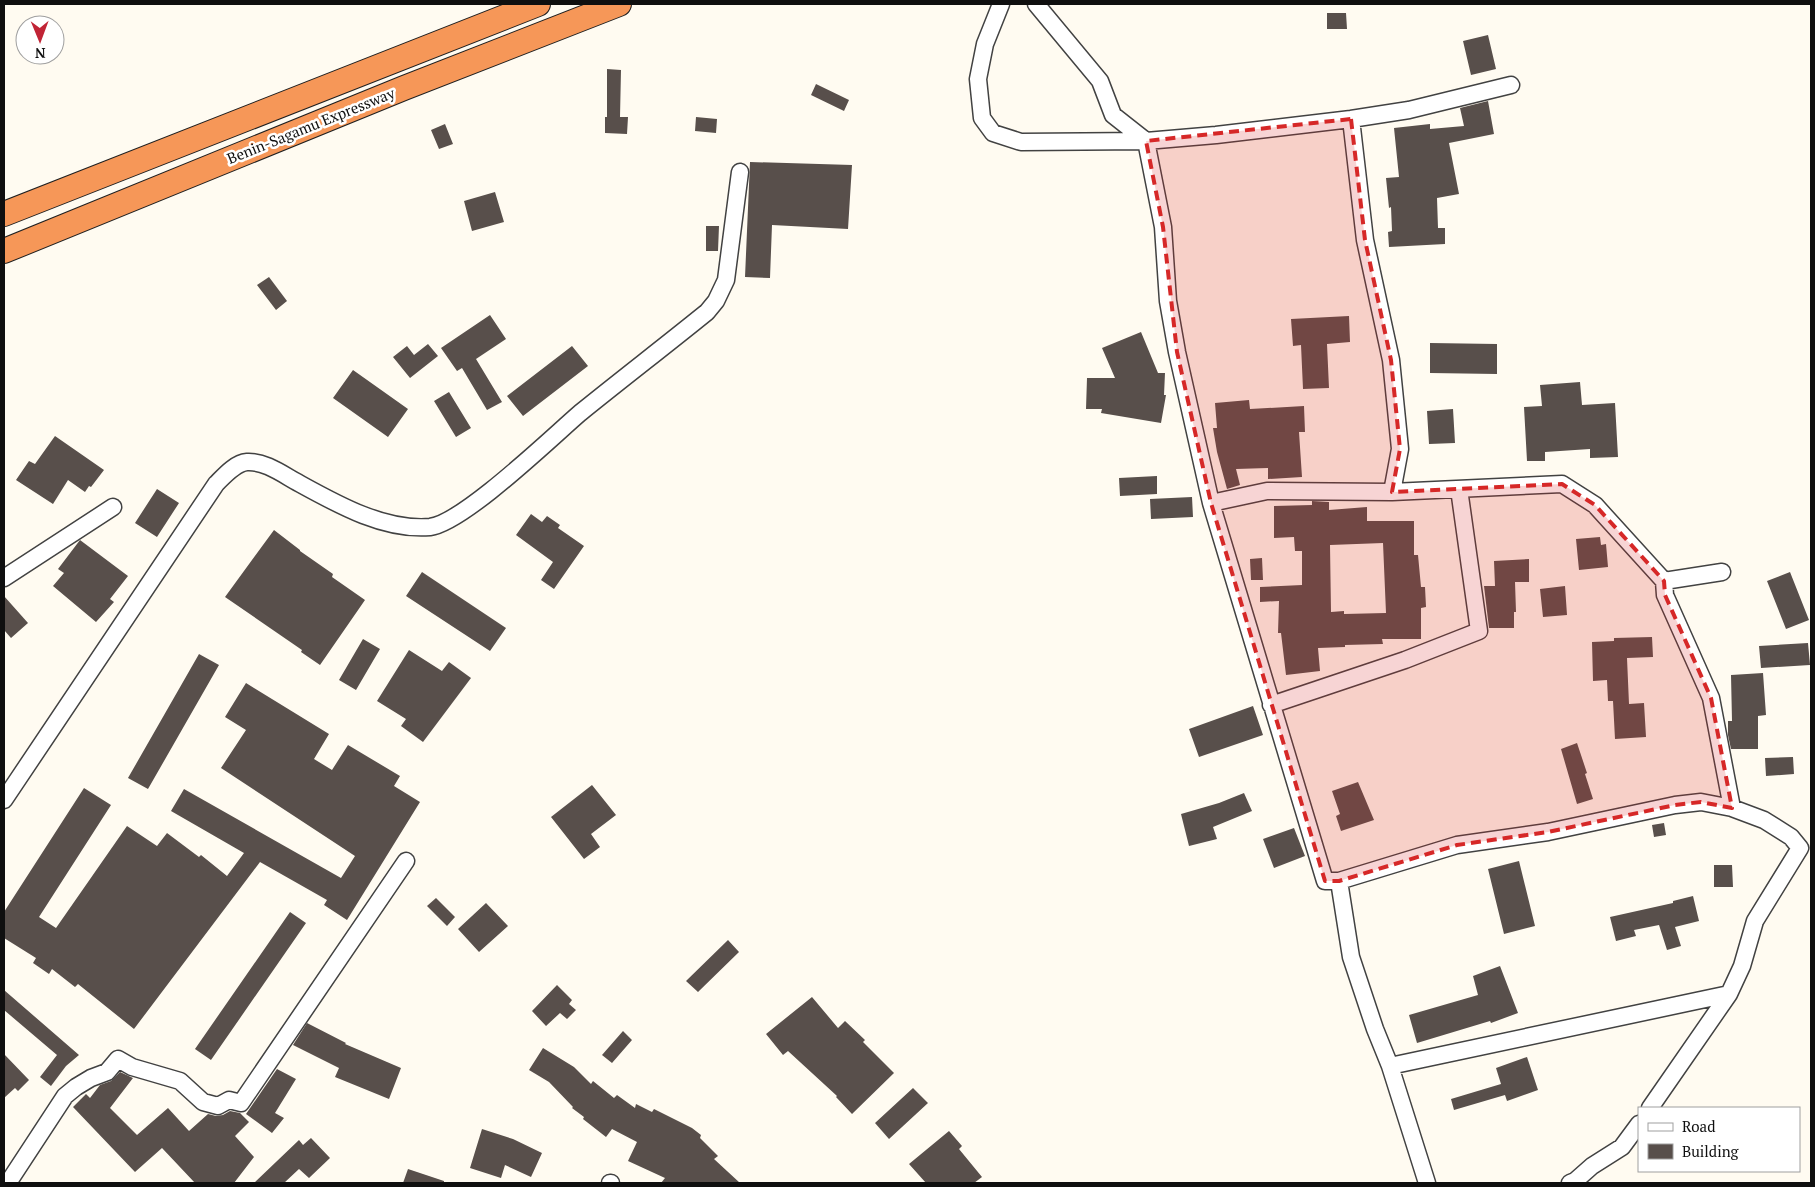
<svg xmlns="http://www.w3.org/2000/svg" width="1815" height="1187" font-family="'PT Serif',serif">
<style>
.building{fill:#584f4b;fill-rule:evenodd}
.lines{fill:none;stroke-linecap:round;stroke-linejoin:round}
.minor-casing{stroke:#424242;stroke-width:19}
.highway-casing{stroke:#202020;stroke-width:26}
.minor{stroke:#fff;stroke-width:16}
.highway{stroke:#f69758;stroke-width:24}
.marked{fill:#d62828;fill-opacity:0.2;stroke:#d62828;stroke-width:4;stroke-dasharray:10 6;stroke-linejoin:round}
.labels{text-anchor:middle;stroke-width:5;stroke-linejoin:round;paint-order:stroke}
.street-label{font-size:15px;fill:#0f0f0f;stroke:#fff}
</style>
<rect width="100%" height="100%" fill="#fffbf1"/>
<path class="building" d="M1327 13H1346L1347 29H1327Z
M1488 35 1496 69 1471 75 1463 41Z
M607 69 621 70 620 117H628L627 134 605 133V117H607Z
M816 84 849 100 844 111 811 95Z
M1488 101 1494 134 1449 143 1459 194 1437 198 1438 228H1445V244L1389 247 1388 232 1392 231 1391 207 1389 208 1386 178 1399 177 1394 128 1430 124V129L1464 126 1460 108Z
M696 117 717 119 716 133 695 131Z
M445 124 453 144 439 149 431 130Z
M750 162 852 165 848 229 772 225 770 278 745 277Z
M495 192 504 222 472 231 464 201Z
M706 226H719L718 251H706Z
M269 277 287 301 276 310 257 285Z
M490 315 506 339 476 359 502 402 487 410 462 368 457 371 441 348Z
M1349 316 1350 342 1327 344 1329 388 1303 389 1301 345 1293 346 1291 319Z
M1141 332 1158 373H1165L1164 395H1166L1161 423 1101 413 1102 409H1086L1087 378H1115L1102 348Z
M1430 343 1497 344V374L1430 373Z
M428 344 438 356 410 378 393 357 407 346 414 355Z
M572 346 588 366 523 416 507 396Z
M353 370 408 409 388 437 333 398Z
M1580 382 1582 405 1615 403 1618 457 1590 458V449L1545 452V461H1527L1524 407 1542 406 1540 385Z
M449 392 471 428 456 437 434 401Z
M1249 400 1250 409 1304 406 1305 432H1299L1302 477 1268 479V468L1236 469 1240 485 1227 489 1217 452 1213 428H1217L1215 403Z
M1453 409 1455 443 1429 444 1427 411Z
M55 436 104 470 91 487 89 486 85 492 68 480 53 504 16 480 29 461 35 464Z
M1157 476V494L1120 496 1119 478Z
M157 489 179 503 157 537 135 523Z
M1192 497 1193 517 1151 519 1150 499Z
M1312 501 1329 502V510L1367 507V521H1414V555H1418L1421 587H1425L1426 607 1421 608V639H1382L1383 644 1345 645V647L1318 648 1320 671 1286 675 1281 633H1278L1279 601 1260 602V587L1302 585V551H1295L1294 537 1274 538V506L1312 505ZM1383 543 1386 613 1344 614V611L1331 612 1330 545Z
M531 514 542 522 547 516 560 525 558 528 584 546 554 589 541 580 553 562 516 535Z
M274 530 300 550V551L333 574 332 577 365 600 320 665 301 652 302 650 225 597Z
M1600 537 1601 545 1606 544 1608 567 1579 570 1576 539Z
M80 540 128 576 110 599 114 602 96 622 53 586 64 573 58 569Z
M1262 558 1263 580H1251L1250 559Z
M1529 559V582H1515L1516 612H1514V628H1489L1484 586H1495L1494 561Z
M422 572 506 628 490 651 406 596Z
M1790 572 1809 620 1786 629 1767 581Z
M1565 586 1567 615 1543 617 1540 589Z
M4 596 28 623 11 638 4 630Z
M1652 637 1653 657 1627 658 1629 704 1644 703 1646 737 1615 739 1613 701H1608L1607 680 1593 681 1592 642 1614 641V638Z
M363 639 380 649 356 690 339 680Z
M1808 643 1810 665 1761 668 1759 646Z
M409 650 442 671 449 662 471 678 423 742 401 726 406 719 377 701Z
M199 654 219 665 148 789 128 778Z
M1763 673 1766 715 1758 716V749H1731L1728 735V721H1732L1731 675Z
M246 683 329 734 314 759 332 770 348 745 400 776 394 786 420 802 347 920 324 905 327 900 260 862 134 1029 78 984 75 987 52 969 49 974 33 963 36 958 4 938V912L84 788 111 805 39 917 56 928 127 826 157 846 167 833 199 857 201 855 227 876 244 853 171 811 184 789 341 878 355 856 221 768 246 730 225 717Z
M1253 706 1263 735 1199 757 1189 729Z
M1577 743 1587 773 1585 774 1593 799 1577 804 1561 749Z
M1793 757 1794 774 1766 776 1765 758Z
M1358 782 1374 820 1341 831 1336 816 1340 814 1332 791Z
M592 785 616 815 591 834 600 847 584 859 551 817Z
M1244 793 1252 811 1213 827 1217 839 1189 846 1181 814 1219 803Z
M1664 823 1666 835 1654 837 1652 825Z
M1294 828 1305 856 1274 868 1263 839Z
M1519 861 1535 926 1504 934 1488 869Z
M1714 865H1732L1733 887H1714Z
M1693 896 1699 921 1675 927 1681 946 1667 950 1659 925 1634 930 1636 936 1616 941 1610 917 1673 903V901Z
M436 898 455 917 447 926 427 906Z
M486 903 508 926 479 952 458 929Z
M290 912 306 923 211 1060 195 1049Z
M728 940 739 952 698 992 686 981Z
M1500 966 1518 1013 1491 1023 1490 1021 1417 1043 1409 1015 1478 995 1473 976Z
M557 985 572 1000 569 1004 576 1010 567 1019 560 1013 546 1026 532 1011Z
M4 990 79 1055 66 1066 51 1086 40 1077 57 1055 4 1010Z
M812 997 838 1028 845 1021 865 1040 863 1042 894 1073 852 1114 836 1097 837 1096 788 1051 783 1055 766 1034Z
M307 1023 346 1043 345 1044 401 1068 389 1099 335 1077 339 1068 293 1045Z
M623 1031 632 1040 612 1063 602 1055Z
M543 1048 574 1067 591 1084 593 1081 614 1098 617 1095 635 1108 636 1104 652 1112 654 1109 692 1128 701 1135 700 1138 718 1156 714 1159 740 1183H661L665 1178 628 1161 637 1142 612 1129 606 1137 583 1119 584 1117 572 1108 573 1107 549 1082 529 1070Z
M4 1054 29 1080 18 1091 15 1088 4 1098Z
M1527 1057 1538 1090 1507 1101 1505 1095 1454 1110 1451 1099 1501 1084 1496 1068Z
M277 1069 296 1079 275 1113 284 1118 272 1133 246 1114Z
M120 1072 133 1078 110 1108 137 1135 168 1108 189 1131 208 1114 216 1116 223 1115 230 1111 240 1113 249 1122 235 1136 254 1157 234 1183H195L162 1148 135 1172 73 1107 86 1094 90 1098 100 1085 111 1081Z
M913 1088 928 1103 889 1139 875 1123Z
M482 1129 513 1139 542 1153 531 1177 505 1165 501 1178 470 1168Z
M949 1131 962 1146 959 1149 982 1177 974 1183H926L909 1164Z
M311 1138 330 1158 309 1178 299 1169 284 1183H254L299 1140 303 1145Z
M408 1169 444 1181V1183H403Z"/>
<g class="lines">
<g class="minor-casing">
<path id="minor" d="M1001 4 985 44 978 79 982 118 993 133 1021 142 1146 141 1216 135 1351 119 1409 110 1511 85
M1036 4 1100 81 1113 115 1146 141 1163 227 1168 301 1177 352 1211 503 1325 881H1339L1457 845 1548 832 1675 805 1701 802 1732 808 1764 820 1791 837 1800 848 1755 921 1742 966 1729 994 1650 1108
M1351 119 1365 240 1391 360 1400 449 1392 492
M1211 503 1267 491 1392 492 1562 484 1595 505 1664 581 1665 595 1711 698 1732 808
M4 578 113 507
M1664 581 1722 572
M1271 705 1405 660 1479 631 1459 489
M4 800 216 484C224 476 235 463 247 462 264 461 281 473 295 481 335 503 383 531 430 527 463 523 551 438 580 413 622 379 665 346 707 312L716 301 726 280 740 172
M1339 881 1351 957 1375 1029 1390 1066 1427 1183
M1390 1066 1729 994
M8 1183 65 1096 76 1087 91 1078 107 1072 118 1059 132 1067 180 1081 203 1102 218 1106 229 1100 241 1103 406 861
M610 1183H611
M1570 1183 1575 1181 1592 1166 1622 1147 1639 1124"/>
</g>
<g class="highway-casing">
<path id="highway" d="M4 214 538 4
M4 251 404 88 619 4"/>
</g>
<use href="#minor" class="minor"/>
<use href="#highway" class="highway"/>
</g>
<path class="marked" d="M1351 119 1365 240 1391 360 1400 449 1392 492 1562 484 1595 505 1664 581 1665 595 1711 698 1732 808 1701 802 1675 805 1548 832 1457 845 1339 881H1325L1211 503 1177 352 1163 227 1146 141Z"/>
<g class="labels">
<g class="street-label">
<text transform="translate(311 126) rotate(-22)" y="5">Benin-Sagamu Expressway</text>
</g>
</g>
<rect width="1815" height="1187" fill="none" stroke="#0f0f0f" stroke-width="10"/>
<rect x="1638" y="1107" width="162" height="65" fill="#ffffff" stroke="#9f9f9f"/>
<rect x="1648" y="1123" width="25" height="8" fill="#ffffff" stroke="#9f9f9f"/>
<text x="1682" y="1132" font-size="15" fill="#0f0f0f">Road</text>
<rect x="1648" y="1144" width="25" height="15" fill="#584f4b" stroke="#9f9f9f"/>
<text x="1682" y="1157" font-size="15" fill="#0f0f0f">Building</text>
<g transform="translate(40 40) rotate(179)"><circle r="24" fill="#ffffff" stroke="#9f9f9f"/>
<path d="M0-4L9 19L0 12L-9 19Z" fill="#c12435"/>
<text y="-8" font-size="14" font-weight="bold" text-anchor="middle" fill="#0f0f0f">N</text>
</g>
</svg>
